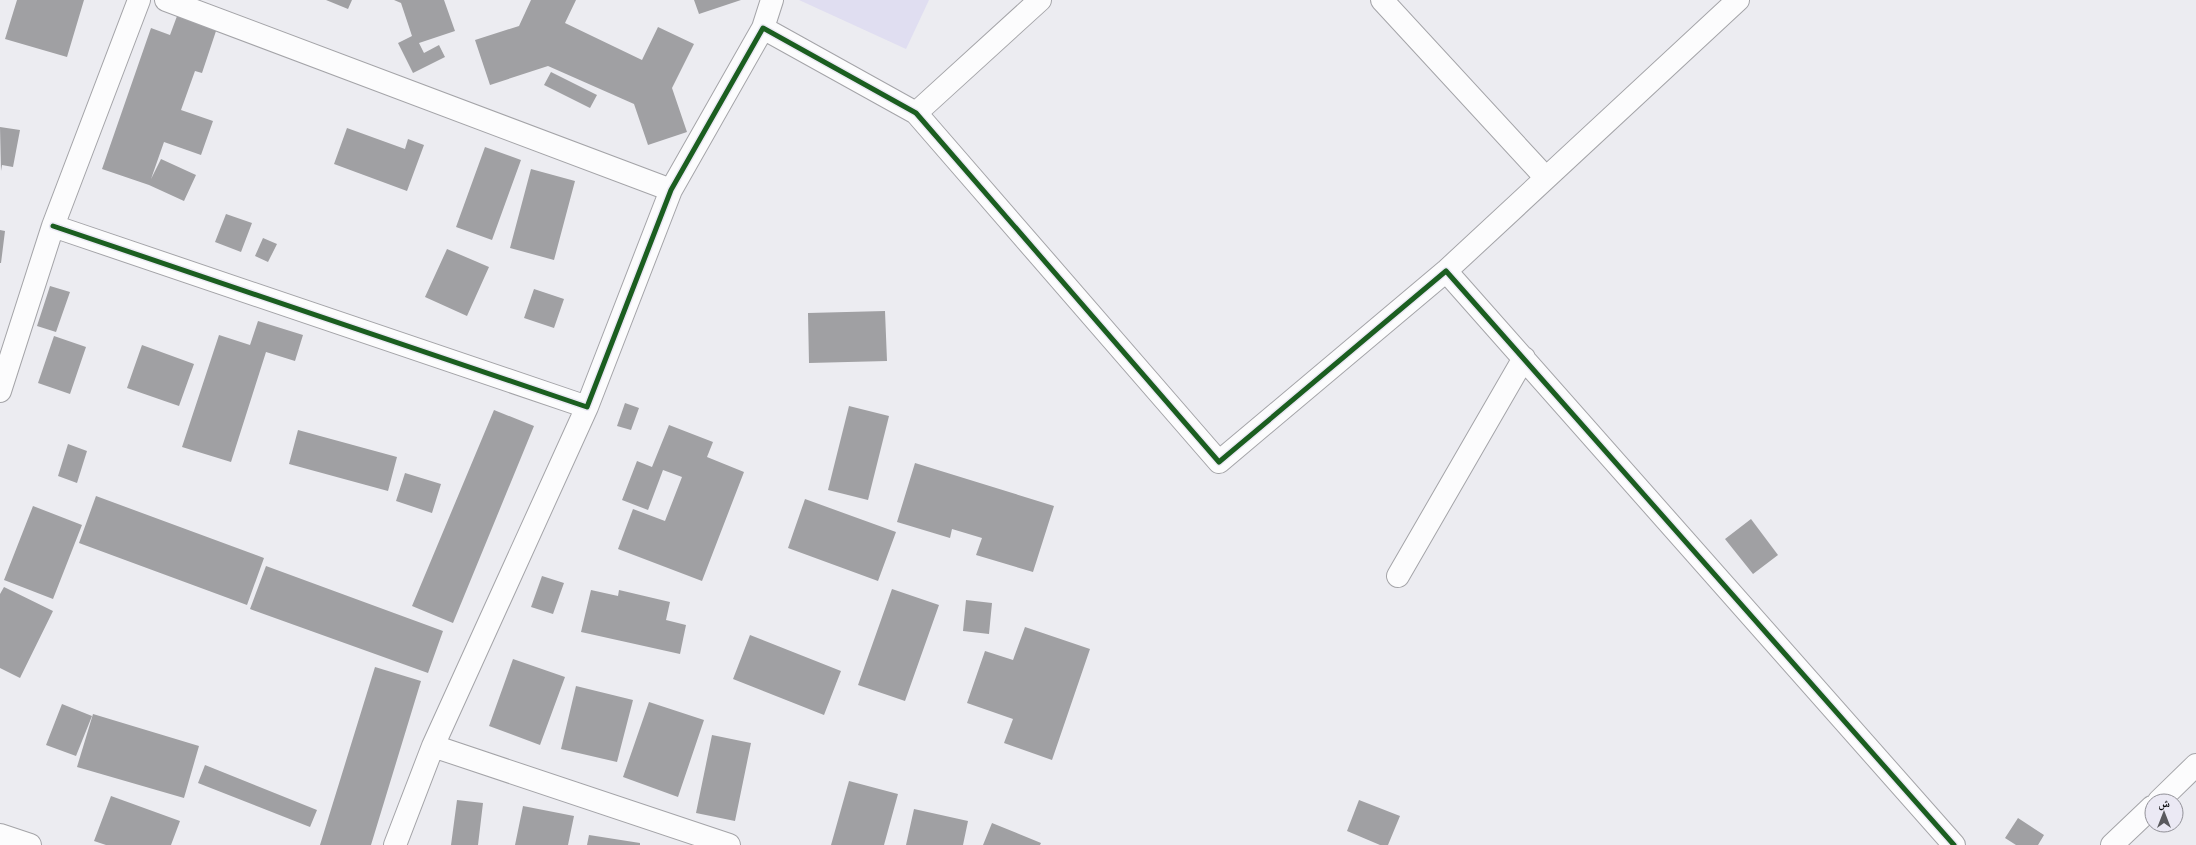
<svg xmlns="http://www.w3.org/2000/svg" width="2196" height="845" font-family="Raleway,'Noto Naskh Arabic',sans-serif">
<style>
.green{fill:#e0def1}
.building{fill:#a0a0a3}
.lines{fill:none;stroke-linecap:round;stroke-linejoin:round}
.minor-casing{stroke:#a4a4a8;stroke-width:24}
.minor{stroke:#fcfcfd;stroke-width:22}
.cycleway-casing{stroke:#ebe9f4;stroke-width:8}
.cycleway{stroke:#1b5e20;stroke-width:5}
</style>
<rect width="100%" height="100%" fill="#ececf1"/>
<path class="green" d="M799 0H929L906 49Z"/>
<path class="building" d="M17 0H84L67 57 5 39Z
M326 0H352L348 9Z
M394 0H444L455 31 419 43 424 53 439 45 445 57 413 73 398 43 412 36 401 3Z
M531 0H576L565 23 642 60 658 27 694 44 672 88 687 132 648 145 634 104 548 66 490 85 475 40 519 26Z
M694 0H741L699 14Z
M180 8 219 22 202 73 195 71 181 110 213 121 201 155 164 142 151 179 161 159 196 175 184 201 149 185 102 169 151 28 170 35Z
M551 72 597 95 590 108 544 85Z
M0 127 20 130 13 167 2 165 1 171Z
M347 128 405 149 408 139 424 145 407 191 334 164Z
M485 147 521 160 492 240 456 227Z
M531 169 575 181 554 260 510 248Z
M226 214 252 223 241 252 215 242Z
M0 230 5 231 1 263H0Z
M263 238 277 244 268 262 255 256Z
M447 249 489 267 467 316 425 297Z
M50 286 70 292 56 332 37 326Z
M534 289 564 299 554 328 524 318Z
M885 311 887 361 809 363 808 313Z
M258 321 303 335 295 361 266 352 231 462 182 447 219 335 250 345Z
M54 336 86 347 70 394 38 383Z
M142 345 194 364 179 406 127 388Z
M625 403 639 408 631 430 617 426Z
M849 406 889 416 868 500 828 490Z
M494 410 534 426 453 623 412 606Z
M669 425 713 442 707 457 744 472 702 581 618 549 633 509 665 521 682 477 663 470 648 510 622 500 637 461 652 467Z
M298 430 397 457 388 491 289 464Z
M68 444 87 451 77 483 58 476Z
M915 463 1054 506 1033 572 976 555 982 538 952 529 950 538 897 522Z
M405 473 441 484 432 513 396 501Z
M96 496 264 558 247 605 79 543Z
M805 499 896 532 878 581 788 548Z
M33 506 82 525 53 599 4 580Z
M1751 519 1778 555 1753 574 1725 539Z
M266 566 443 631 428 673 250 609Z
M542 576 564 583 553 614 531 607Z
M4 587 53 611 20 678 0 668V594Z
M892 589 939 605 905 701 858 685Z
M591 590 618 596 619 590 670 602 666 620 686 625 680 654 581 632Z
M966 600 992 603 989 634 963 631Z
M1025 627 1090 649 1052 760 1004 743 1013 719 967 703 985 651 1013 660Z
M750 635 841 671 824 715 733 679Z
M513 659 565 677 540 745 489 726Z
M375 667 421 681 371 845H320Z
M576 686 633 700 617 762 561 749Z
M649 702 704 720 678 797 623 777Z
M62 704 92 716 76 756 46 745Z
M93 714 199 746 184 798 77 767Z
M712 735 751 743 735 821 696 813Z
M205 765 317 810 310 827 198 783Z
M849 781 898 794 884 845H831Z
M111 796 180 821 171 845H106L94 841Z
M457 800 483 803 478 845H451Z
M1359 800 1400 816 1388 845H1380L1347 831Z
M523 806 574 816 568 845H515Z
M914 809 968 821 963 845H906Z
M2018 818 2044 835 2038 845H2016L2005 838Z
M992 823 1041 843 1040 845H983Z
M589 835 640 843V845H587Z"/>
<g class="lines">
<g class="minor-casing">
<path id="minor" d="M166 0 671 190
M1382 0 1546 178
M763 28 772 0
M916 113 1040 0
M53 226 587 407 671 190 763 28 916 113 1219 462 1446 271 1954 845
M1446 271 1738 0
M0 391 53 226 139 0
M1398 576 1524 358
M433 746 729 845
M2159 801 2196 765
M0 835 30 845
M395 845 433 746 587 407
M2112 845 2152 807"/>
</g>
<use href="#minor" class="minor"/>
<g class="cycleway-casing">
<path id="cycleway" d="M53 226 587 407 671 190 763 28 916 113 1219 462 1446 271 1954 845"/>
</g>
<use href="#cycleway" class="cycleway"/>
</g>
<g transform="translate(2164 813)"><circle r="19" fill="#ebe9f4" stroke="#929198"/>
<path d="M0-3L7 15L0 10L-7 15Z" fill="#5a5a5e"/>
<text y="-6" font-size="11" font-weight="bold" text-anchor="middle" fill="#0c0c0f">ش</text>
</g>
</svg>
